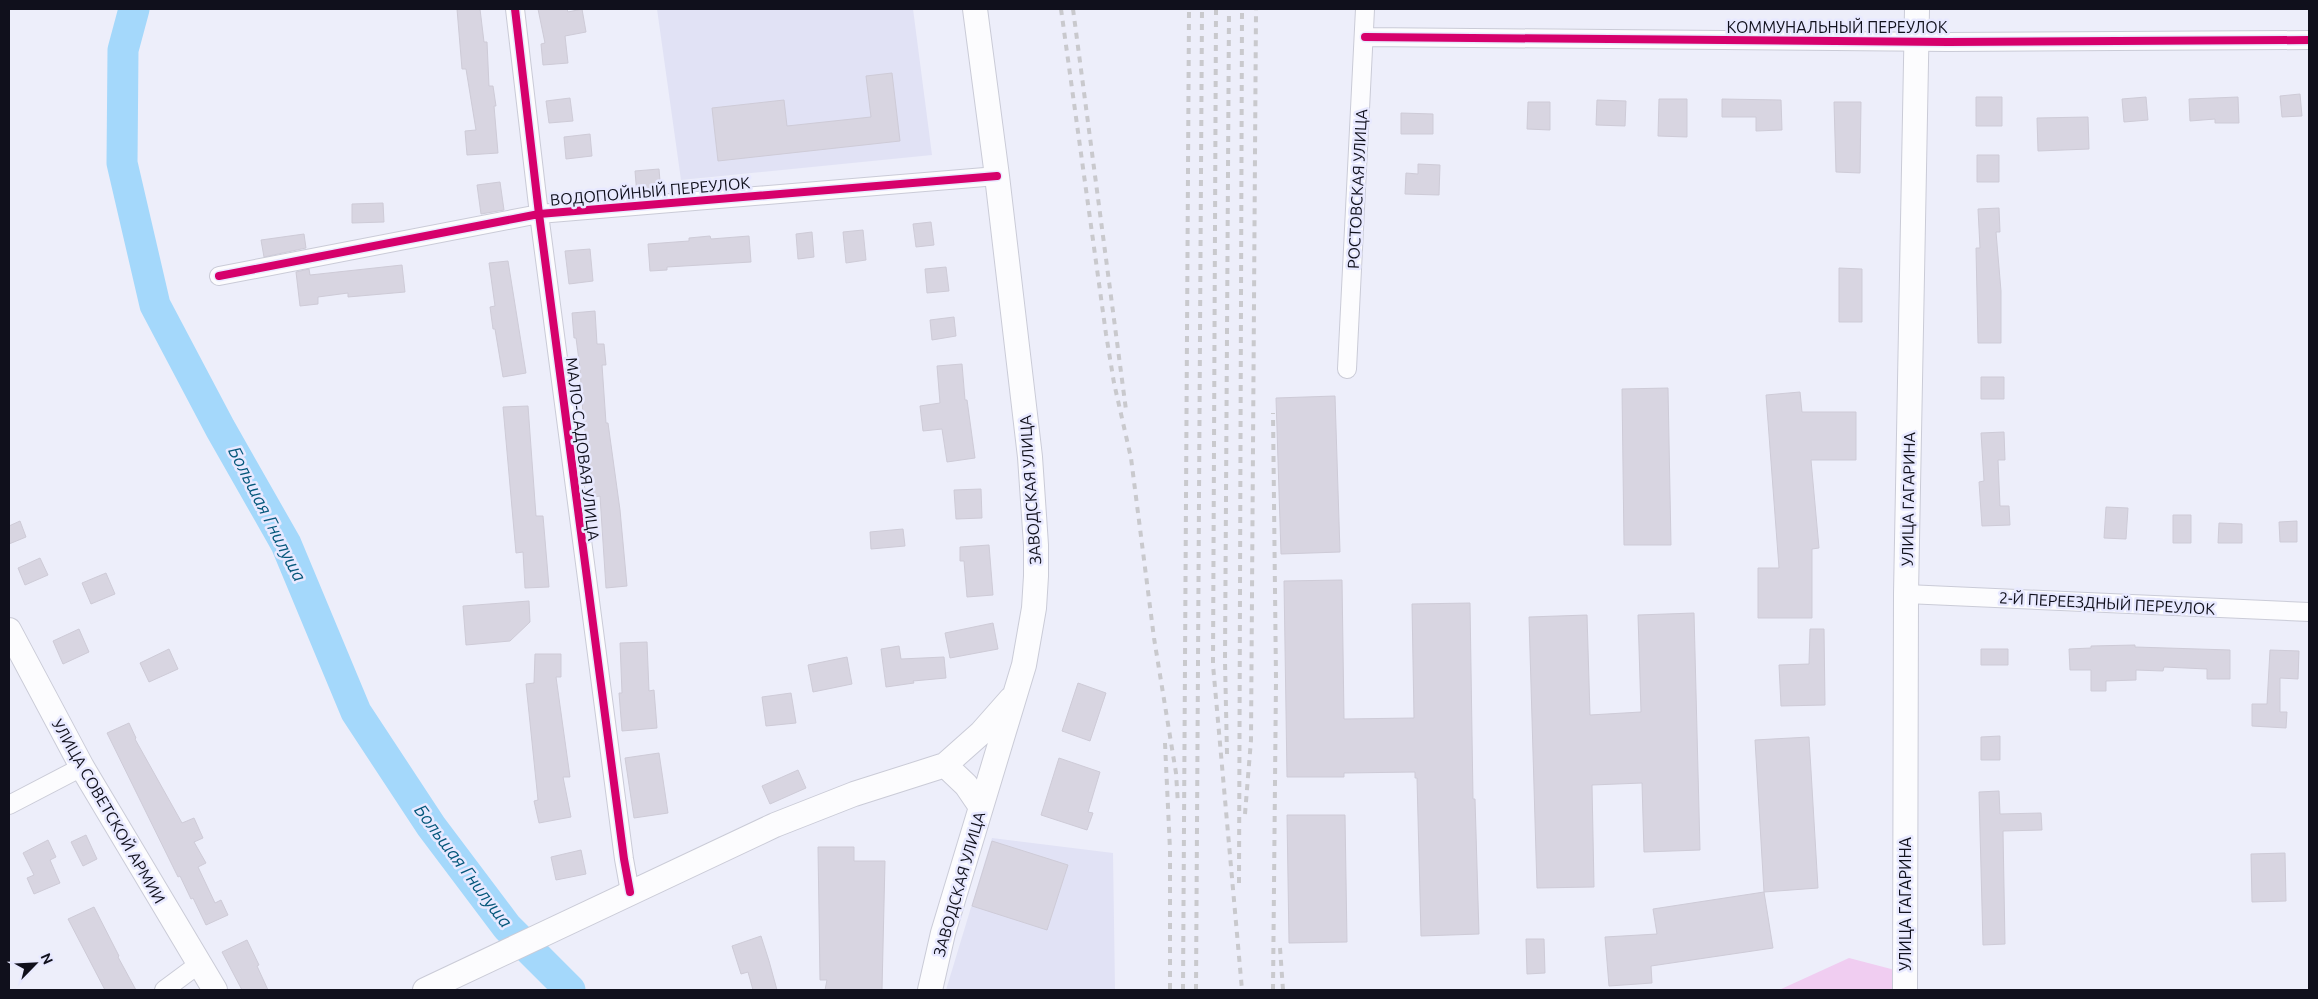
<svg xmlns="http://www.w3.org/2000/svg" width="2318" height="999" font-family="Ubuntu,sans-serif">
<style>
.built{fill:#e1e2f5}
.green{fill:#f0cdf1}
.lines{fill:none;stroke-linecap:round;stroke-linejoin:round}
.river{stroke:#a4d8fb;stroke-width:31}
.building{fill:#d8d5e1;stroke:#cecbd7}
.minor-casing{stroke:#cacbd7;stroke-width:20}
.secondary-casing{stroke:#cacbd7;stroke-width:26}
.minor{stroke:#fcfcfe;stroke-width:18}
.secondary{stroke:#fcfcfe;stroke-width:24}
.rail{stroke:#c9c9cd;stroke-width:4;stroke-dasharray:6 6;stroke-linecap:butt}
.cycleway-casing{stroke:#e8e9ff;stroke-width:11}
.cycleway{stroke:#d6006c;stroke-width:8}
.labels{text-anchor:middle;stroke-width:5;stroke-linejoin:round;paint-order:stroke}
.street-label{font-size:16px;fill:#10101c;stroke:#e8e9ff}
.water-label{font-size:18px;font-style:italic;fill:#04577b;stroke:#e8e9ff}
</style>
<rect width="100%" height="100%" fill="#edeefa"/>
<path class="built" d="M657 9H913L932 155 681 180Z
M992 838 1113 853 1115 990H946Z"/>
<path class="green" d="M1849 958 1918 976V990H1779Z"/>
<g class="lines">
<path class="river" d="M134 9 123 50 122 163 155 305 220 428 286 544 356 712 431 826 507 927 570 990"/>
</g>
<path class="building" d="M457 9H480L484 42H487L489 86H493L496 106H494L498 153 467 155 465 131 476 130 466 69H462Z
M538 9H567L568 12 582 9 586 32 565 36 568 63 543 65 541 44 545 43Z
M892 73 900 141 718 161 712 108 784 100 787 126 871 117 866 76Z
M2300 94 2302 116 2282 117 2280 96Z
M1976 97H2002V126H1976Z
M2146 97 2148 120 2124 122 2122 99Z
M2238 97 2239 123H2215V119L2190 121 2189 99Z
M570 98 573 121 549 123 546 101Z
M1659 99H1687V137L1658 136Z
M1722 99 1781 100 1782 130 1756 131V117H1722Z
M1597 100 1626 101 1625 126 1596 125Z
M1528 102H1550V130L1527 129Z
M1834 102H1861L1860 173 1836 172Z
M1401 113 1433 114V134H1401Z
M2088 117 2089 149 2038 151 2037 118Z
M590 134 592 156 566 159 564 137Z
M1977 155H1999V182H1977Z
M1418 164 1440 165 1439 195 1405 194 1406 173 1418 174Z
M659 169 661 193 637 195 635 171Z
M500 182 504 210 481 214 477 185Z
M383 203 384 222 352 223V204Z
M1999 208 2000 232H1996L2001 291V343H1978L1976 248H1980L1978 209Z
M931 222 934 245 916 247 913 224Z
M863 230 866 260 846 263 843 232Z
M812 232 814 257 798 259 796 234Z
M304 234 306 248 264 257 261 240Z
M710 236 711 239 749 236 751 262 667 267V270L650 271 648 244 689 241V238Z
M590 249 593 281 569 284 565 251Z
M508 261 526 373 503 377 495 329H493L490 307 495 306 489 263Z
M402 265 405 292 348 297V293L318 297V304L300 306 296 272 309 269 310 275Z
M946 267 949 291 927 293 925 269Z
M1839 268 1862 269V322H1839Z
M595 311 597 344H604L606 365H602L606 423H608L620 510 627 586 606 588 600 496 594 497 583 416 580 368 576 338H574L572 313Z
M954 317 956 336 932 340 930 320Z
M962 364 965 400H967L975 458 947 462 942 429 923 431 920 406 940 403 937 366Z
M1981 377H2004V399H1981Z
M1668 388 1671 545H1624L1622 389Z
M1800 392 1802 412H1856V460H1811L1819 548 1812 549V618H1758V568H1779L1766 395Z
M1335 396 1340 552 1281 554 1276 398Z
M528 406 536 516H543L549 587 525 588 523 552 516 553 503 407Z
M2004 432 2005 460H1998L2000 506H2009L2010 525 1982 526 1979 482 1984 481 1981 433Z
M981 489 982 518 956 519 954 490Z
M2106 507 2128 508 2126 539 2104 538Z
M2173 515H2191V543H2173Z
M20 521 26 537 9 544V526Z
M2297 521V542H2280L2279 522Z
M2219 523 2242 524V543H2218Z
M903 529 905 546 871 549 870 532Z
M989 545 993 595 967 597 964 561H960V547Z
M40 558 48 575 25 585 18 568Z
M106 573 115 594 91 604 82 583Z
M1342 580 1344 719 1414 718 1412 604 1470 603 1473 799H1475L1479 934 1421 936 1417 778H1415V772L1344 773V777H1287L1284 581Z
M529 601 530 622 510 641 466 645 463 606Z
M1694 613 1700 850 1644 852 1642 783 1592 785 1594 887 1537 888 1529 617 1587 615 1590 715 1641 712 1638 615Z
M993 623 998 649 950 658 945 633Z
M79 629 89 652 63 664 53 641Z
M1810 629H1824L1825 705 1781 706 1779 665 1809 664Z
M647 642 649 691 654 690 657 728 622 731 619 693H622L620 643Z
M2135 645V647L2230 650V679H2207V669L2164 667 2163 671 2136 670V680L2106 681V691H2091V670H2070L2069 649 2091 648V646Z
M899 646 901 659 944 657 946 678 913 681 914 683 886 687 881 649Z
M169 649 178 669 149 682 140 663Z
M1981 649H2008V665H1981Z
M2270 650 2299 651 2298 679 2280 678V712H2287L2286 728 2252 726V704H2267Z
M535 654H561V677H556L570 777H563L571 817 539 823 534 801 538 800 526 684 534 683Z
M847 657 852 684 813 692 808 665Z
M1078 683 1106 693 1090 741 1062 731Z
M791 693 796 723 766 726 762 697Z
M129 723 136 738 135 739 182 823 194 818 203 838 194 842 206 863 198 867 215 903 221 900 228 915 206 925 193 898 191 899 180 876 178 877 107 733Z
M2000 736V760H1981V737Z
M1809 737 1818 888 1764 892 1755 740Z
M659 753 668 813 634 818 625 758Z
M1059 758 1100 772 1088 812 1093 813 1087 830 1041 815Z
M798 770 806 788 770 804 762 786Z
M1999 791 2000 814 2041 813 2042 830 2003 831 2005 944 1983 945 1979 792Z
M1287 815H1345L1347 942 1289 943Z
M86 835 97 859 83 866 71 842Z
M48 840 56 857 50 860 60 883 34 894 27 878 34 875 23 853Z
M992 841 1068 865 1047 930 972 906Z
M818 847H854V861H885L882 990H825L827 980H820Z
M581 850 586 874 556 880 551 857Z
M2285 853 2286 901 2252 902 2251 854Z
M1764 892 1773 948 1651 966 1652 983 1609 986 1605 937 1657 934 1653 909Z
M94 907 119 956 118 957 136 990H105L68 919Z
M761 936 769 961 777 990H753L748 972 741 974 732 946Z
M1526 939H1544L1545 973 1527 974Z
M247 940 259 965 257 966 268 990H242L222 952Z"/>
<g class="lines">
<g class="minor-casing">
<path id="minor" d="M515 9 539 214 624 859 630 892
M1365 37 1948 42 2309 40
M219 276 539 214 997 176
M1347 369 1365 9
M1906 594 2309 612
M9 805 82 767
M164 990 199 964"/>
</g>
<g class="secondary-casing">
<path id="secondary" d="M9 630 82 767 215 990
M945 765 966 785 981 807
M425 990 775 825 854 794 945 765 981 733 1011 699
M930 990 943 933 1024 665 1034 608 1036 576V545L1030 457 997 176 975 9
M1905 990 1906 594 1917 9"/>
</g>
<use href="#minor" class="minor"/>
<use href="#secondary" class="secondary"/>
<path class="rail" d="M1061 9 1106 334 1114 383 1131 458 1154 638 1176 773 1178 804
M1073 9 1126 410
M1216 9 1213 665 1242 990
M1165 743 1170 850V990
M1227 754 1225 661 1229 9
M1245 814 1251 740 1256 9
M1239 883 1242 9
M1280 948 1283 990
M1183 990 1189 9
M1196 990 1202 9
M1273 990 1276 679 1273 413"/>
<g class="cycleway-casing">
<path id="cycleway" d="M515 9 539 214 624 859 630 892
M1365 37 1948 42 2309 40
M219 276 539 214 997 176"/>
</g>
<use href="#cycleway" class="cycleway"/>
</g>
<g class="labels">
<g class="street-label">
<text x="1837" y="33">КОММУНАЛЬНЫЙ ПЕРЕУЛОК</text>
<text transform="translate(1357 189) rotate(-87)" y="6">РОСТОВСКАЯ УЛИЦА</text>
<text transform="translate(650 191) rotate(-5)" y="6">ВОДОПОЙНЫЙ ПЕРЕУЛОК</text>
<text transform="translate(583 449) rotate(83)" y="6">МАЛО-САДОВАЯ УЛИЦА</text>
<text transform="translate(1030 490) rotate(-94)" y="6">ЗАВОДСКАЯ УЛИЦА</text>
<text transform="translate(1908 499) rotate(-89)" y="6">УЛИЦА ГАГАРИНА</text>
<text transform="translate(2107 603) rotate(3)" y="6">2-Й ПЕРЕЕЗДНЫЙ ПЕРЕУЛОК</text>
<text transform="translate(109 811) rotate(60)" y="6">УЛИЦА СОВЕТСКОЙ АРМИИ</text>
<text transform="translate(959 884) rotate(-74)" y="6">ЗАВОДСКАЯ УЛИЦА</text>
<text transform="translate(1905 904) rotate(-90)" y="6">УЛИЦА ГАГАРИНА</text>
</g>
<g class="water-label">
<text transform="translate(267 514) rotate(63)" y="6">Большая Гнилуша</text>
<text transform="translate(463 866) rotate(53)" y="6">Большая Гнилуша</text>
</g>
</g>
<rect width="2318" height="999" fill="none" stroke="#10101c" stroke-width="20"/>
<g transform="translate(35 964) rotate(66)" stroke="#e8e9ff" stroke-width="4" paint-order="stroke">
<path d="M0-4L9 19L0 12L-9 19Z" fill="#10101c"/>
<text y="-8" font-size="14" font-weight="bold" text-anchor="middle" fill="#10101c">N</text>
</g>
</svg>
